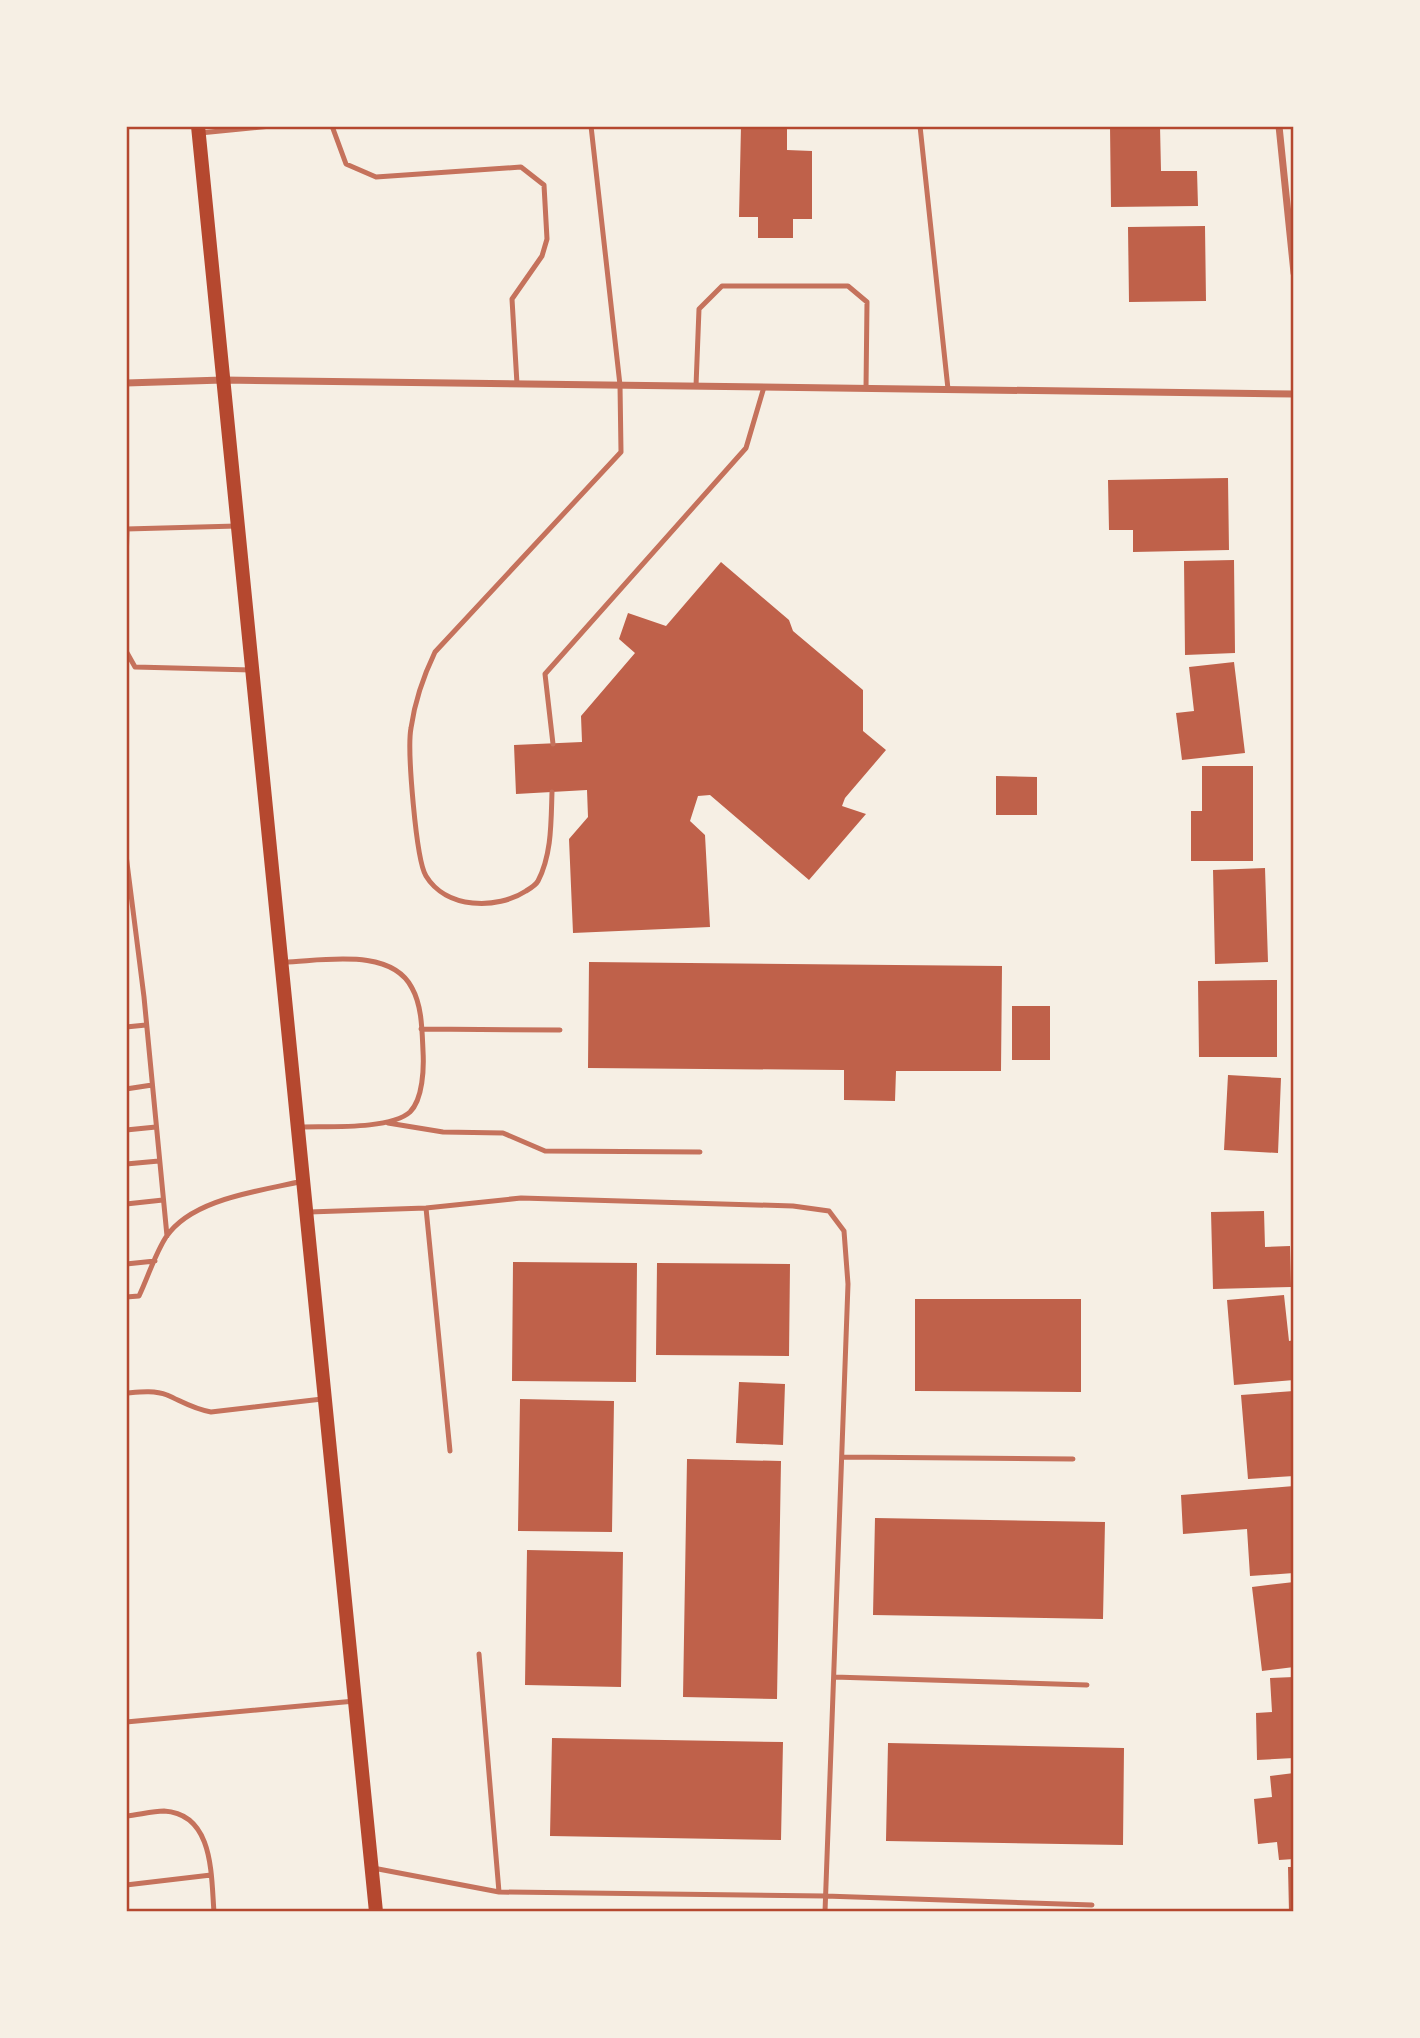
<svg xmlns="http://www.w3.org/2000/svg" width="1420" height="2038" font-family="'Sofia Sans Condensed',sans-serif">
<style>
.building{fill:#bf614a}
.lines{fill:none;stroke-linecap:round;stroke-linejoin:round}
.service{stroke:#c5725c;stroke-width:5}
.minor{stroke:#c5725c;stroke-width:7}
.secondary{stroke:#b5482f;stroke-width:14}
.neatline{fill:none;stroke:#b5482f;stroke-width:2.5}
</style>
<rect width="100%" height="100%" fill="#f6efe4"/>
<path class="building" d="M741 126H787V150L812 151V219H793V238H758V217H739Z
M1110 126H1160L1161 171H1197L1198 206 1111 207Z
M1205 226 1206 301 1129 302 1128 227Z
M1228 478 1229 550 1133 552V530H1109L1108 480Z
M1234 560 1235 653 1185 655 1184 561Z
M721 562 789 620 793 631 863 690V731L886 750 845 798 842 806 866 814 809 880 710 795 698 796 690 821 705 835 710 927 573 933 569 839 588 817 587 790 516 794 514 745 582 742 581 716 635 653 619 639 628 613 666 626Z
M1234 662 1245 753 1182 760 1176 713 1194 711 1189 667Z
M1202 766H1253V861H1191V811H1202Z
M996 776 1037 777V815H996Z
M1265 868 1268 962 1215 964 1213 870Z
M589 962 1002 966 1001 1071H896L895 1101 844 1100V1070L588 1068Z
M1277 980V1057H1199L1198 981Z
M1012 1006H1050V1060H1012Z
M1228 1075 1281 1078 1278 1153 1224 1150Z
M1264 1211 1265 1247 1290 1246 1291 1287 1213 1289 1211 1212Z
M513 1262 637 1263 636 1382 512 1381Z
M657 1263 790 1264 789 1356 656 1355Z
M1284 1295 1289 1341 1294 1340V1380L1234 1385 1227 1300Z
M915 1299H1081V1392L915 1391Z
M739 1382 785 1384 783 1445 736 1443Z
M1294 1391V1476L1248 1479 1241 1395Z
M520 1399 614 1401 612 1532 518 1531Z
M687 1459 781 1461 777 1699 683 1697Z
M1294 1486V1573L1250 1576 1247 1529 1183 1534 1181 1495Z
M875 1518 1105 1522 1103 1619 873 1615Z
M527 1550 623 1552 621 1687 525 1685Z
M1294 1582V1667L1262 1671 1252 1587Z
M1294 1677V1758L1257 1760 1256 1713 1272 1712 1270 1678Z
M552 1738 783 1742 781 1840 550 1836Z
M888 1743 1124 1748 1123 1845 886 1841Z
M1294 1773V1859L1279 1860 1277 1842 1258 1844 1254 1799 1272 1797 1270 1776Z
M1288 1867H1294V1912H1289Z"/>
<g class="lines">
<path class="service" d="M332 126 346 164 376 177 521 167 544 185 547 239 542 256 512 299 517 384
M920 126 948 389
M200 133 271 126
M696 386 699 309 722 286H848L867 302 866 388
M126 529 237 526
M126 564 127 529
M126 651 135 667 252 670
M553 744 545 674 746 448 764 387
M552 792C551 821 552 854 538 881 536 885 531 888 526 891 497 910 446 909 426 876 416 860 407 749 411 728 415 700 423 677 435 652L621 452 620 385 591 126
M126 855 144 997 167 1236
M284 962C323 961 391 947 412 988 422 1006 422 1030 423 1051 424 1068 423 1099 410 1112 390 1130 327 1126 300 1127
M126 1027 146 1025
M421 1029 560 1030
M126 1089 152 1085
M388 1123 443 1132 503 1133 545 1151 700 1152
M126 1130 156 1127
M126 1164 159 1161
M126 1204 163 1200
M426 1208 450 1451
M309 1212 426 1208 521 1198 793 1206 829 1211 844 1231 848 1284 825 1912
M126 1264 155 1261
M126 1297 139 1296C148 1277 155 1254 166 1237 192 1198 261 1191 303 1181
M126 1393C139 1392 154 1390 167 1395 183 1402 193 1409 211 1412L322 1399
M842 1457 1073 1459
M479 1654 499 1892
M834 1677 1087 1685
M126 1722 355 1701
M126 1816C138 1815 152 1811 164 1811 214 1814 211 1875 214 1912
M373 1868 499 1892 825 1896 1092 1905
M126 1885 211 1875"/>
<path class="minor" d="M1279 126 1294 273
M126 383 223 380 1294 394"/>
<path class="secondary" d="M198 126 376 1912"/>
</g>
<rect width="1420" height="2038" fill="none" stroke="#f6efe4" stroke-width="256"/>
<rect x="128" y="128" width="1164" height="1782" class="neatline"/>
</svg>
